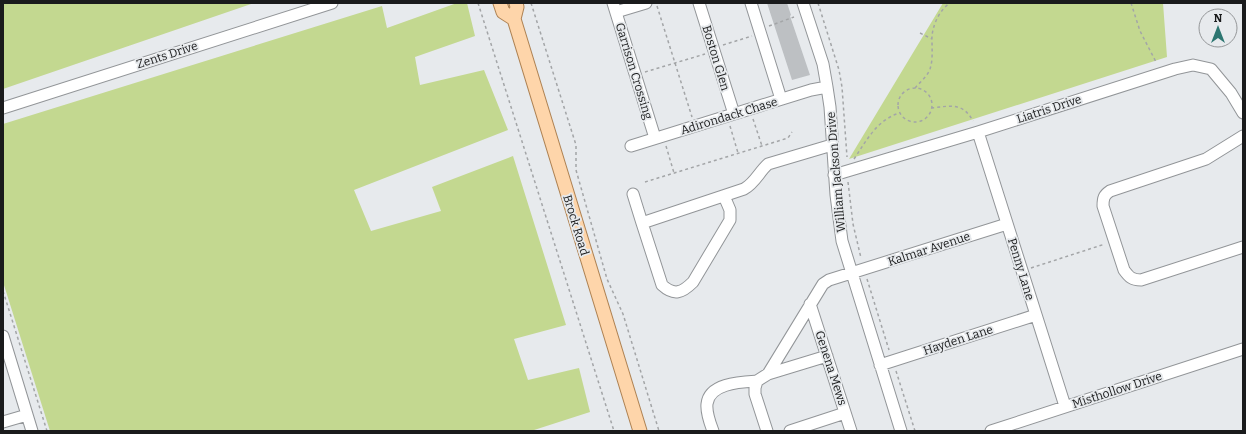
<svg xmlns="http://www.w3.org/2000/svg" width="1246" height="434" font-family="Bitter,serif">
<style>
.green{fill:#c3d890}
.building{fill:#bdc0c3}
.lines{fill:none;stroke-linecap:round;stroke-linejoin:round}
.minor-casing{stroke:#929598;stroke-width:13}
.major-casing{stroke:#ae8253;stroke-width:15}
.path{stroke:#a3a5a7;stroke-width:1.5;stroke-dasharray:3 3;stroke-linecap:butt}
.minor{stroke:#fff;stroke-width:11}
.major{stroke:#fed5aa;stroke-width:13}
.labels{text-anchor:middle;stroke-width:3.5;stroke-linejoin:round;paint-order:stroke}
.street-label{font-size:12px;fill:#1a1b1c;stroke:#e7eaed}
</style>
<rect width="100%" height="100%" fill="#e7eaed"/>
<path class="green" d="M3 3H254L3 89Z
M457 3H467L475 36 415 57 420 85 484 70 508 130 354 190 371 231 441 211 432 187 513 156 566 325 514 339 528 380 579 368 590 412 531 431H50L3 282V124L382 6 387 28Z
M943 3H1163L1167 57 849 159Z"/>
<path class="building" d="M767 3H787L791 15 790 16 810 75 792 80Z"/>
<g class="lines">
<g class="minor-casing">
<path id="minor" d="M613 3 655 138
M699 3 734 114
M751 3 781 99
M803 3 823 64 827 87 830 107 836 195 842 241 901 431
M616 12 646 3
M3 108 332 3
M978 132 1065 406
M1243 136 1206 159 1110 191C1104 195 1103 198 1103 206L1124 270C1129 277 1132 280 1141 280L1243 247
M631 146 811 90 827 87
M834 175 978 132 1175 69 1193 65 1211 69 1231 93 1243 113
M633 194 642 223 744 189C755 183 759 172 768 164L832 145
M642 223 662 285C674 296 682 293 693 282L730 220V210L724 196
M810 304 851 431
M3 336 32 431
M880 365 1036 315
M768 374 823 284 829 280 1007 224
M3 422 27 415
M713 431C710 423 706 413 707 404 709 383 741 382 757 381
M767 431 755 394V388L757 381 768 374 827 356
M790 431 845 413
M991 431 1243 349"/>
</g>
<g class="major-casing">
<path id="major" d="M500 3 503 12 514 19
M516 3 517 7 514 19 640 431"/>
</g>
<path class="path" d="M478 3 614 431
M531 3 576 145V170L607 279 623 314 659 431
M818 3 839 70 842 87 847 157
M1131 3 1140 31 1156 62
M657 6 692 117
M769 26 794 17
M920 33 932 39
M723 45 752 36
M645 72 705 54
M915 88C920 82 927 77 930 69 933 60 932 50 932 41 931 28 939 10 950 3
M898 105a17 17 0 1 1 34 0a17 17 0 1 1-34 0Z
M931 108C950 106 963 102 973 121
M753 119 762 146
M730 126 738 153
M666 146 674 173
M854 159C867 140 876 121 899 113
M645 182 788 138 792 132
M848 182 853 224 861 258
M1031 268 1105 244
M867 279 889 350
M3 291 47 431
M896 371 915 431"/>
<use href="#minor" class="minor"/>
<use href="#major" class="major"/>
</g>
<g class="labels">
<g class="street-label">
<text transform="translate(167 55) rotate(-18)" y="4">Zents Drive</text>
<text transform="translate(716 58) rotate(73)" y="4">Boston Glen</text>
<text transform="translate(634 71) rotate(73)" y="4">Garrison Crossing</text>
<text transform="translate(1049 109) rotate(-18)" y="4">Liatris Drive</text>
<text transform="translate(729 116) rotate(-17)" y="4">Adirondack Chase</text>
<text transform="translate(836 172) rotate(-95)" y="4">William Jackson Drive</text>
<text transform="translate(576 225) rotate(73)" y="4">Brock Road</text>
<text transform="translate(929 249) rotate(-18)" y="4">Kalmar Avenue</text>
<text transform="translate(1021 269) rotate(73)" y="4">Penny Lane</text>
<text transform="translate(958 340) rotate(-18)" y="4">Hayden Lane</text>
<text transform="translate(831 368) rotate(72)" y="4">Genena Mews</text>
<text transform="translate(1117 390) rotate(-18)" y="4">Misthollow Drive</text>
</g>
</g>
<rect width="1246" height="434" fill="none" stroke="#1a1b1c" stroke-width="8"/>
<g transform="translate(1218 28)"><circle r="19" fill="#e7eaed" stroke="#959799"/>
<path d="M0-3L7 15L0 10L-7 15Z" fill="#2d7671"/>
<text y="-6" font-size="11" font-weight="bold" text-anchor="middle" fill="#1a1b1c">N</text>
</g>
</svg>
